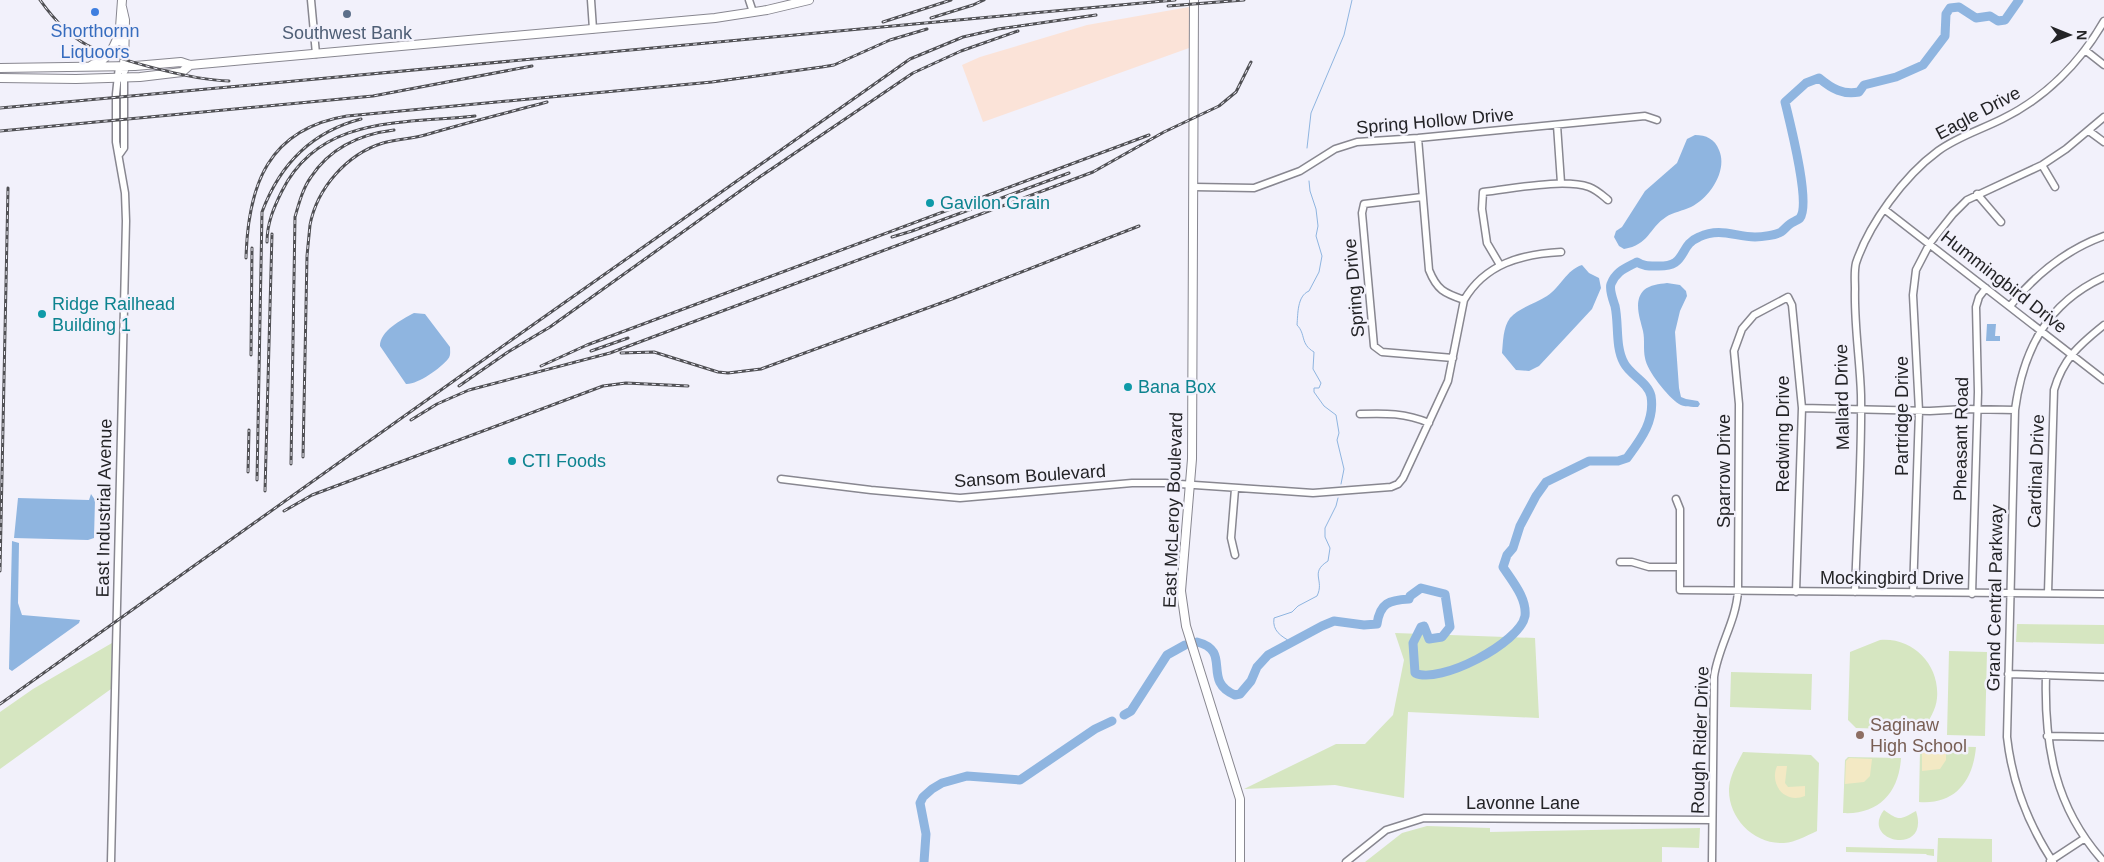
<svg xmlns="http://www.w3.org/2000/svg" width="2104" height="862" font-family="Arial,sans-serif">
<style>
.commercial{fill:#fbe3d8}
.green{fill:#d6e6c1}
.sand{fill:#f3e9c4}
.water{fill:#8fb5e0}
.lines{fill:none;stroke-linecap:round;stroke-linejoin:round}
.stream{stroke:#8fb5e0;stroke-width:1}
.river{stroke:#8fb5e0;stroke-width:9}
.minor-casing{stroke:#888790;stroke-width:9}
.major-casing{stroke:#888790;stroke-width:10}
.minor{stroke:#fff;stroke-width:6}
.major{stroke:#fff;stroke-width:8}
.rail-casing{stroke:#505054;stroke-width:3}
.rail{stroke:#f2f1fb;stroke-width:1;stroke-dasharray:4;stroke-linecap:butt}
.shop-dot{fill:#3f7fe0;stroke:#f2f1fb;stroke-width:2}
.service-dot{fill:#5c6f8a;stroke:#f2f1fb;stroke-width:2}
.culture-dot{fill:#0f9aa8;stroke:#f2f1fb;stroke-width:2}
.education-dot{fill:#8d6e63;stroke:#f2f1fb;stroke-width:2}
.labels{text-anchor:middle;stroke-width:5;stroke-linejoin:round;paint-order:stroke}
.shop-label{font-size:18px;fill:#366cbe;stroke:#f2f1fb}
.service-label{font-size:18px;fill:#4e5e75;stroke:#f2f1fb}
.street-label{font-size:18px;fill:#232326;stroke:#f2f1fb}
.culture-label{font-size:18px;fill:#0d838f;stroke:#f2f1fb;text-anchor:start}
.education-label{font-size:18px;fill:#785e54;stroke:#f2f1fb;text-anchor:start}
</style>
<rect width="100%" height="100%" fill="#f2f1fb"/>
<path class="commercial" d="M1189 7V48L983 122 962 65 980 57 1087 25Z"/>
<path class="green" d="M2017 624 2104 625V644L2016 642Z
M1395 633 1535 638 1539 718 1408 712 1404 798 1335 785 1244 789 1336 744H1365L1393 715 1404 660Z
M1880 640C1913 637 1940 665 1937 698 1936 710 1929 720 1923 730L1856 728 1848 720 1850 652Z
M112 643 111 689 0 769V712L33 689Z
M1949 651 1987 652 1985 736 1947 735Z
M1731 672 1812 674 1811 710 1730 707Z
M1923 746 1976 747C1973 781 1955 805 1919 802L1920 749Z
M1743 752 1811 755 1819 763 1817 831C1806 836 1796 842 1784 843 1754 845 1728 818 1729 789 1730 775 1737 764 1743 752Z
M1848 757 1901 758C1899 793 1878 815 1843 813L1845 760Z
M1884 810C1899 821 1900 820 1916 811 1931 857 1859 842 1884 810Z
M1427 826 1490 828V832L1700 828 1699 848 1662 847V862H1365L1402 833Z
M1938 838 1992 839V862H1937Z
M1846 847 1934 849V856L1927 855 1926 854 1846 852Z"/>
<path class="sand" d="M1925 747 1946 748V760L1940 769 1922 771V750Z
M1849 758 1872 759 1870 776 1864 782 1845 784 1846 761Z
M1777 766H1787L1785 783 1788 787 1805 786V796C1785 804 1769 785 1777 766Z"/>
<path class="water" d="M1695 135C1706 135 1715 139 1719 150 1728 170 1710 198 1691 207 1683 211 1673 212 1666 217 1649 228 1649 245 1624 249L1619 246 1614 237 1616 231 1622 227 1645 191 1677 163 1687 139Z
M1582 265 1589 273 1599 278 1601 288 1592 309 1539 366 1529 371 1516 370 1502 353C1503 342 1503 327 1510 318 1519 308 1536 303 1547 296 1561 287 1566 270 1582 265Z
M1667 283 1680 285 1686 291 1687 296 1680 311 1675 332 1679 388 1681 397 1686 399 1698 401 1700 404 1698 407C1693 407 1683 407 1679 404 1668 397 1647 371 1645 358 1643 349 1645 340 1643 331 1640 318 1633 301 1644 290 1650 285 1659 284 1667 283Z
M414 313 425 314 450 347C450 351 451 356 448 359 441 368 417 385 406 384L380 346C380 331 401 320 414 313Z
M1987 324H1996L1995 336H2000V341H1986Z
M91 494 95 500 94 538 88 540 14 538 18 498 89 500Z
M12 541 19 543 18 603 22 615 80 620 79 623 12 671 9 669Z"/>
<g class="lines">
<path class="stream" d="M1307 148 1311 113 1344 35 1352 0
M1309 181 1310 191 1316 209 1318 226 1316 236 1322 256 1319 272 1309 291C1297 296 1298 314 1297 325 1306 334 1300 344 1314 352L1313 369 1321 383 1319 388H1314V392L1324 406 1336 415 1339 433 1337 440 1344 469 1341 484
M1291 642C1281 636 1272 631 1274 618L1292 612 1298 606 1317 596C1325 580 1309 573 1328 561L1330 548 1325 537V528L1336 506 1338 498"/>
<path class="river" d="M1197 642C1233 651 1201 681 1235 695L1240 694 1251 681 1257 667 1268 655 1322 626 1334 621 1364 625 1377 624C1380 603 1389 600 1409 599L1410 596 1421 588 1445 594 1450 627 1442 637 1429 639 1424 626 1421 627 1413 643 1415 673C1439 685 1520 643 1525 616 1527 598 1512 581 1503 567L1507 555 1513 548 1520 526 1536 496 1546 482 1589 461H1618L1627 458C1641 439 1655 421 1651 396 1648 382 1630 375 1624 363 1615 347 1619 324 1615 306 1613 300 1609 290 1611 284 1616 271 1626 268 1637 262 1643 266 1648 266 1655 266 1689 268 1677 246 1699 237 1721 227 1735 237 1755 237 1762 237 1776 235 1781 232 1784 230 1787 226 1790 224 1793 222 1798 220 1800 218 1811 204 1790 123 1785 102L1806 83 1819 78C1832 89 1843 95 1859 92L1864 85 1896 77 1923 65 1945 36 1946 14 1950 8 1959 7 1976 18 1990 16 1998 21 2005 20 2019 0
M1124 715 1131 711 1167 655 1185 645
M924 862 926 834 920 803 923 797 932 789 942 783 967 776 1020 780 1095 729 1112 721"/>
<g class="minor-casing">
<path id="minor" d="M311 0 316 54
M591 0 593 29
M749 0 753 12
M2085 50 2104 65
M1557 125 1561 183
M2089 131 2104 142
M1418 138 1429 270C1437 290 1444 293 1464 300
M119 155 124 148V77
M2042 165 2055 187
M1194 187 1254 188 1300 171 1335 149 1357 142 1418 138 1645 116 1657 120
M1977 194 2001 222
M1422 197 1364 204 1362 213 1374 346 1382 352 1453 358
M1884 209 2104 380
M1500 265 1487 243 1482 209 1483 192C1512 189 1563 178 1589 187 1597 190 1602 195 1608 200
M2010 306C2036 274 2065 250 2104 236
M1802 408 1930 411 1965 409 2015 410
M1360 414C1385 413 1406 413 1429 423
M781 479 871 490 960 498 1132 483H1165L1313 493 1391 487 1398 484 1403 478 1448 381 1464 300C1485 264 1521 254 1561 252
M1676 499 1680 509V590L2104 594
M1235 555 1231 538 1235 489
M1620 562H1632L1649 567H1680
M1855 592C1857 526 1862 461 1861 395 1860 360 1854 325 1855 289 1855 281 1854 271 1856 263 1869 224 1904 176 1938 151 1957 137 1980 130 2002 119 2045 98 2080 63 2104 21
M1913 593 1919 411 1913 295 1916 270 1930 243 1953 214 1967 200 2042 165 2066 149 2104 117
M2048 593 2054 390C2063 359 2079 345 2104 325
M1972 594 1978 392 1976 307 1979 297 1986 288
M2008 674 2104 677
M2046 675C2044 746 2055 808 2104 862
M2047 736 2104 737
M2050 861 2085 838
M111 862 126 221 125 193 116 142V94L119 66
M1346 862 1386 830 1424 818 1712 820
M1712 862 1714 677C1718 647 1736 622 1738 591L1739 404 1734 351 1742 329 1754 315 1788 297 1792 305 1802 408 1796 592
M2053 862C2028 824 2012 782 2007 737L2015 410C2023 350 2047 303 2104 277"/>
</g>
<g class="major-casing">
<path id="major" d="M1194 0 1192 459 1181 591 1186 626 1240 799V862
M122 7 125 20 124 70
M119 41 122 0
M92 65C107 60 113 50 118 36
M0 68 135 66 181 62 190 65 715 18 767 10 809 0
M0 78 76 79 140 77 182 72 190 65"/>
</g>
<use href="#minor" class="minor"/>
<use href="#major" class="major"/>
<g class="rail-casing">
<path id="rail" d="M40 0C52 17 68 35 87 45 120 61 192 80 229 81
M1168 6 1244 0
M931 18 973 5 984 0
M883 22 951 0
M0 108 1175 0
M0 131 373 96 532 66
M892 237 912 231 1069 173
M267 242C267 223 274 207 282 191 320 115 402 124 475 116
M246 258C248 185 268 129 347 116L712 82 822 67 834 65 890 40 927 29
M591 351 628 338
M621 353 654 352 718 372 728 373 761 369 952 299 1139 226
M251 355 252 248
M541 366 587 345 1149 135
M459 386 508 352 550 327 761 176 913 73 961 51 1018 31
M411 420 437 404 469 390 610 353 1093 172 1164 132 1219 106 1236 92 1251 62
M303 457 307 256C308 245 309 235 310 225 317 188 347 154 383 143 397 139 411 139 425 135 465 123 506 113 547 102
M291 464 295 217C299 203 303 188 311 177 330 148 361 134 394 130
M248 472 249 430
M257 480 262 212C280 164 311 132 361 119
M265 491 272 234
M284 511 312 495 603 386 626 383 688 386
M0 571 8 188
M0 704 476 365 910 59 963 37 998 29 1096 15"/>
</g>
<use href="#rail" class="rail"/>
</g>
<circle class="shop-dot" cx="95" cy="12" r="5"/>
<circle class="service-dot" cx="347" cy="14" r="5"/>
<g class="culture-dot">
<circle cx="930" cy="203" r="5"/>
<circle cx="42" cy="314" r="5"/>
<circle cx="1128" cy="387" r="5"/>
<circle cx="512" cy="461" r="5"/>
</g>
<circle class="education-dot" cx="1860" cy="735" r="5"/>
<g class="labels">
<g class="shop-label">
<text x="95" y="37">Shorthornn<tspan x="95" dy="21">Liquoors</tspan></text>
</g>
<g class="service-label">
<text x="347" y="39">Southwest Bank</text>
</g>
<g class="street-label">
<text transform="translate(1978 113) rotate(-28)" y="6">Eagle Drive</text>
<text transform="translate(1435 121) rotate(-5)" y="6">Spring Hollow Drive</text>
<text transform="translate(2004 282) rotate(38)" y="6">Hummingbird Drive</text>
<text transform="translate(1354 288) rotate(-95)" y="6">Spring Drive</text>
<text transform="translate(1842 397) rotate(-91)" y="6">Mallard Drive</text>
<text transform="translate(1902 416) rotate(-90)" y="6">Partridge Drive</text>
<text transform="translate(1783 434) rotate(-90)" y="6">Redwing Drive</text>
<text transform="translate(1961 439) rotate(-89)" y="6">Pheasant Road</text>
<text transform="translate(1724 471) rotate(-90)" y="6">Sparrow Drive</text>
<text transform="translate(2036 471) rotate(-88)" y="6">Cardinal Drive</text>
<text transform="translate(1030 476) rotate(-4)" y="6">Sansom Boulevard</text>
<text transform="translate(104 508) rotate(-89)" y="6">East Industrial Avenue</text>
<text transform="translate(1173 510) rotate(-88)" y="6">East McLeroy Boulevard</text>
<text x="1892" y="584">Mockingbird Drive</text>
<text transform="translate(1995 598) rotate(-89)" y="6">Grand Central Parkway</text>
<text transform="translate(1700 740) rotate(-88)" y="6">Rough Rider Drive</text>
<text x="1523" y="809">Lavonne Lane</text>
</g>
<g class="culture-label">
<text x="940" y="209">Gavilon Grain</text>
<text x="52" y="310">Ridge Railhead<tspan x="52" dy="21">Building 1</tspan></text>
<text x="1138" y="393">Bana Box</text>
<text x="522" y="467">CTI Foods</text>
</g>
<g class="education-label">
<text x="1870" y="731">Saginaw<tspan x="1870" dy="21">High School</tspan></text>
</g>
</g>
<g transform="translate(2069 35) rotate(91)" stroke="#f2f1fb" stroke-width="4" paint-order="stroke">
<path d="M0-4L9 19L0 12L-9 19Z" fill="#232326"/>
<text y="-8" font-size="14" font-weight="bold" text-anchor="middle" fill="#232326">N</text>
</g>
</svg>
